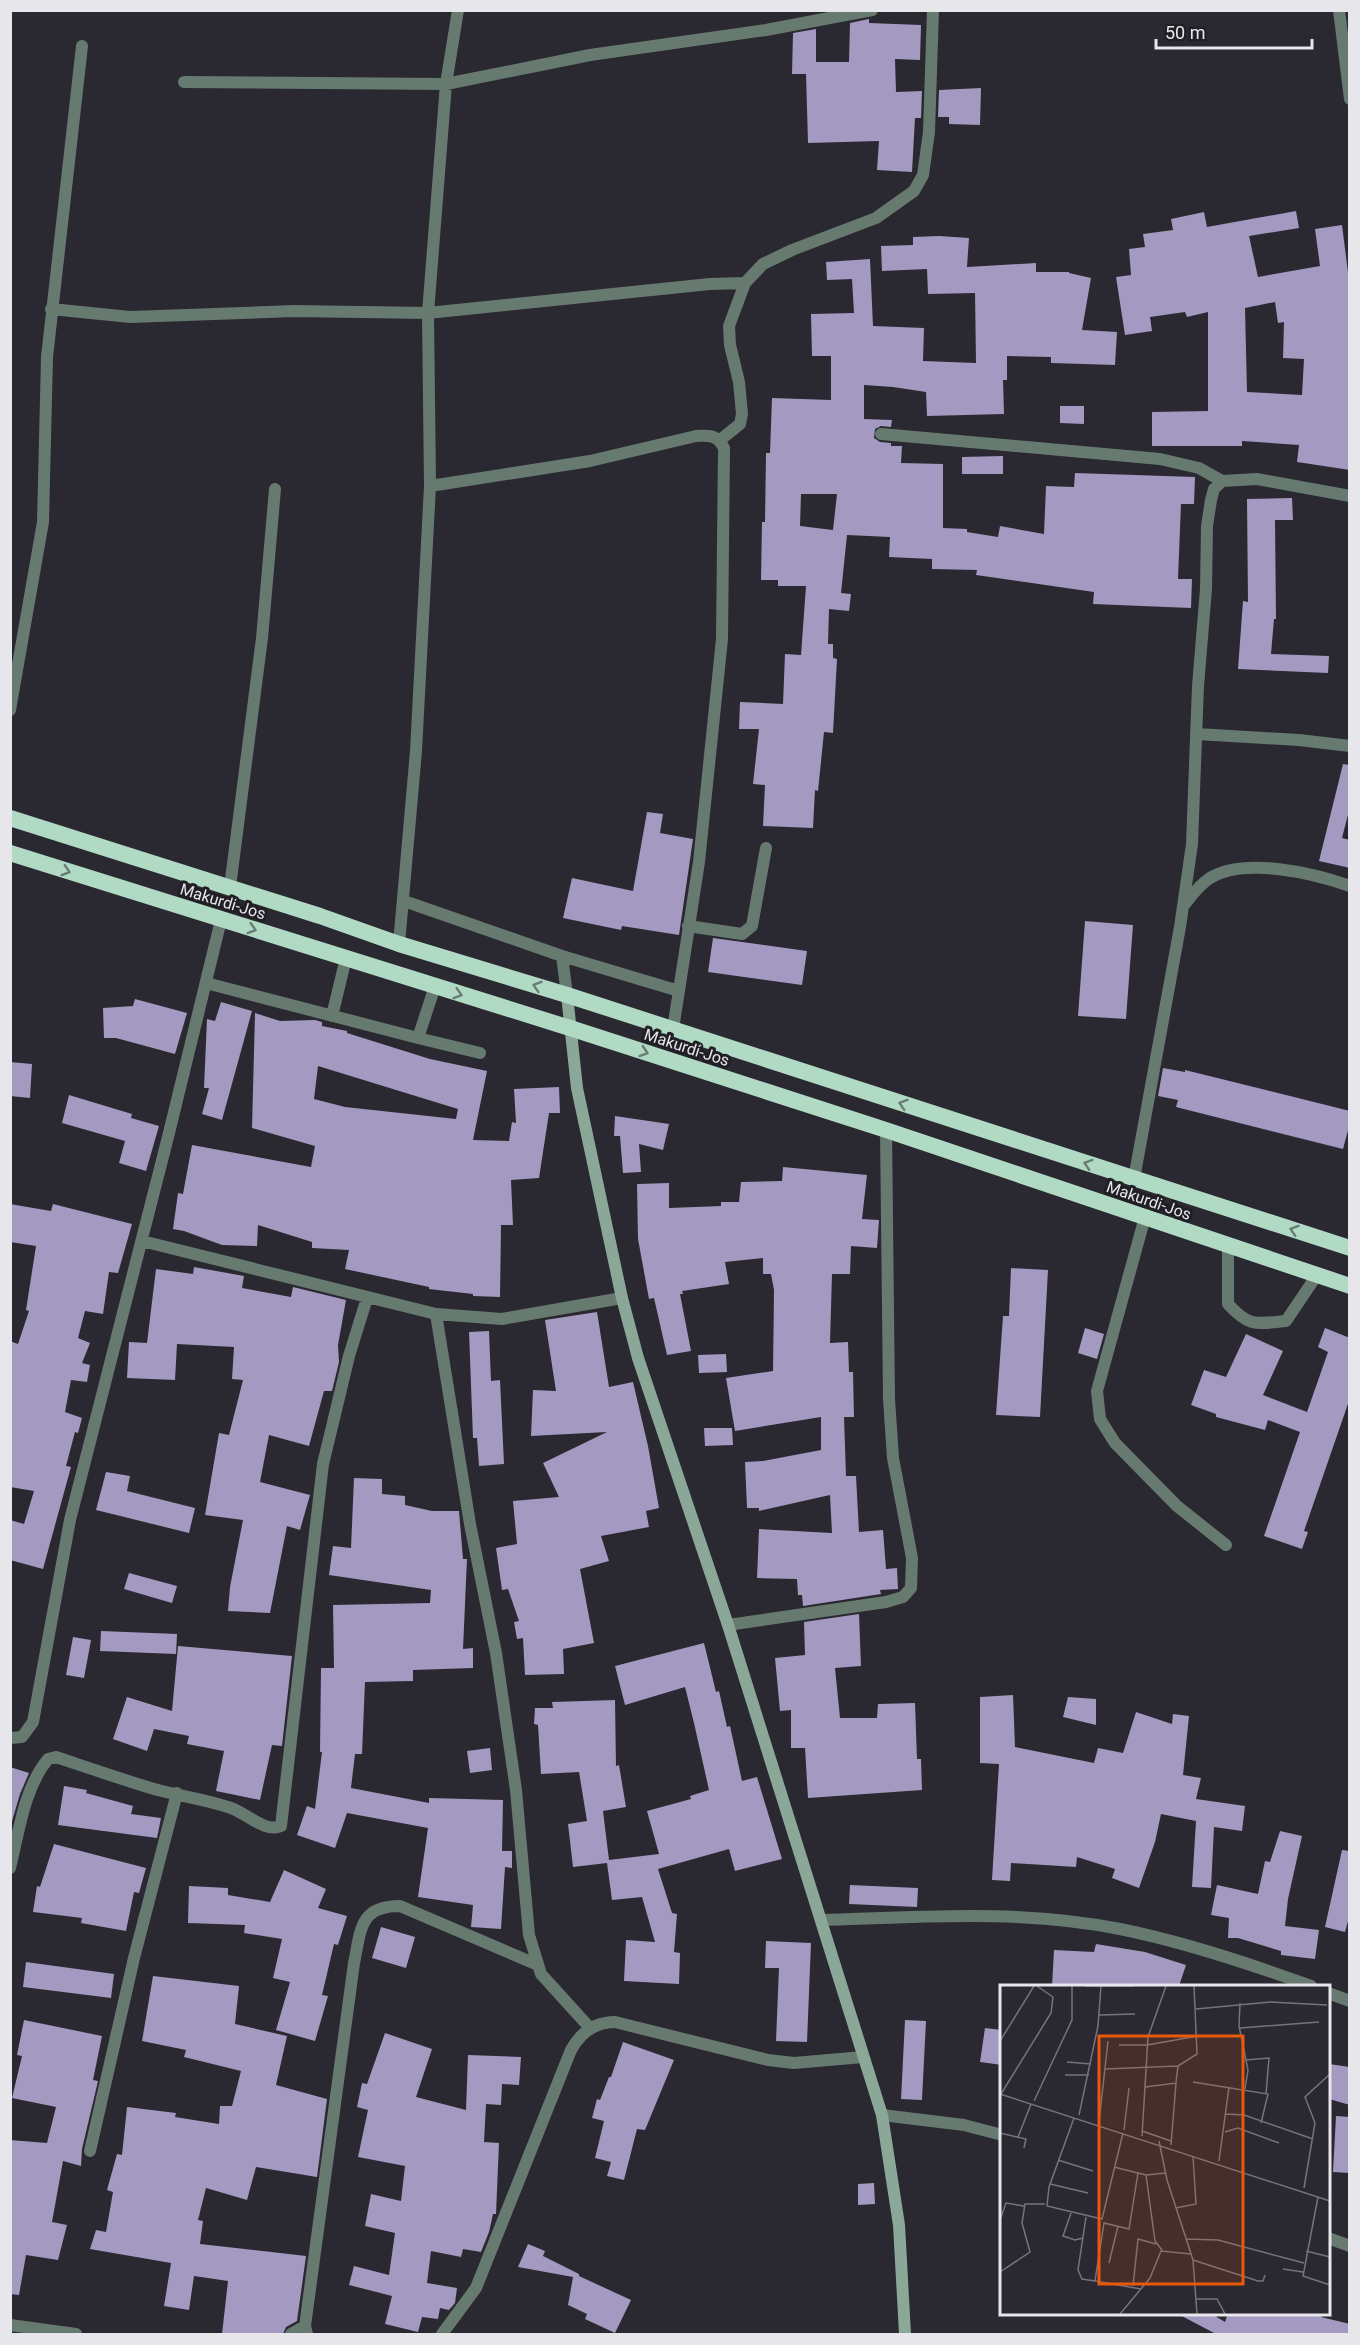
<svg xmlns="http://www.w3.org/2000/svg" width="1360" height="2345" font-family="Roboto,sans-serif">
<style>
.building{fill:#a499c0;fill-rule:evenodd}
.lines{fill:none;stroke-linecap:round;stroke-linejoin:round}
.service{stroke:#677a70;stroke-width:12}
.minor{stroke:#677a70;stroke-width:12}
.secondary{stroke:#8aa797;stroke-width:12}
.trunk{stroke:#b0dac4;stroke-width:16}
.oneway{stroke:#687c75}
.labels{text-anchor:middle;stroke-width:6;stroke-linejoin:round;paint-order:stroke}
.street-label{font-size:16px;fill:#e7e6eb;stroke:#211f26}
.inset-road{fill:none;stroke:#76747b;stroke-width:1.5}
.view{fill:#e8590c;fill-opacity:0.15;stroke:#e8590c;stroke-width:3}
.inset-edge{fill:none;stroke:#e7e6eb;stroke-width:3}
</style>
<rect width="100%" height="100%" fill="#2a2830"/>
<path class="building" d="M869 19V23L921 25 920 60 895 59 896 92 922 91 921 118H915L912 172 877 170 879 141 808 143 806 74H792L793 33 816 29V62H849L850 23Z
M981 88 980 125 949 124V117H938L939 90Z
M1296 211 1299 228 1249 236 1258 277 1320 266 1315 229 1342 225 1350 288V470L1297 462 1299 445 1242 441V446H1152V412L1208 411V312L1187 317 1185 312 1150 317 1152 331 1125 335 1116 277 1131 275 1129 249 1145 247 1143 234 1173 230 1171 219 1204 212 1207 227ZM1275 302 1278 323 1284 322 1283 358 1304 359 1302 395 1247 392 1245 308Z
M939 236 969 238 967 267 1036 263V272H1069V273L1091 278 1082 330 1117 332 1115 365 1051 363V357L1007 356V380H1003L1004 414 927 416 926 392 893 387 864 385V419L892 420 891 427 881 426 875 429 874 438 880 442 891 443V446H902L901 463 943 464V528L967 529V532L998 537 1000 526 1044 534 1046 486 1074 487 1075 473 1195 477 1194 504H1181L1178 579H1192L1191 608 1093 604 1094 592 976 575 977 570 932 569V559L889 557 890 537 847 535 841 593 851 594 849 611 829 609 828 644H833V658L837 659 833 733 824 732 818 791 815 790 813 828 763 826 765 785 753 784 759 729H739L740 702 783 704 785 654 801 655 806 586H778V580H761L762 522H765L766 453H770L772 398 831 400V356H812L811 314 854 313 852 279 827 280 826 262 870 259 873 326 924 328 923 361 976 363 975 293 928 294 927 269 882 271 881 246 913 245V237ZM801 494H837L833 530 800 526Z
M1060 406H1084V424L1060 423Z
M1003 456V474H962V457Z
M1292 498 1293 520H1275L1276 619H1274L1271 654 1329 656 1328 673 1238 669 1243 601 1248 602 1247 499Z
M1343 764 1350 765V807L1342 838 1350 840V868L1319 861Z
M647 812 663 814 660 833 693 839 679 935 622 926 621 930 563 918 572 878 633 891Z
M1085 921 1133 925 1126 1019 1078 1016Z
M713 938 807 951 802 985 708 972Z
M135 999 187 1013 175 1054 116 1038H104L103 1008 133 1006Z
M221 1002 252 1011 222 1120 202 1114 209 1088H204L207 1019 215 1021Z
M255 1013 280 1021 315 1020 322 1022V1026L347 1031V1033L430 1059 487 1071 473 1140 509 1141 512 1122 516 1123 514 1089 559 1087 560 1113H549L539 1178 511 1180 513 1225H501L500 1297 473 1296V1294L429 1289V1287L345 1269 349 1250 312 1248V1242L258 1225 257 1246 222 1245 184 1231 173 1229 178 1193 183 1194 192 1145 311 1167 315 1146 252 1128ZM318 1066 458 1109 456 1119 345 1107 314 1099Z
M10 1062 32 1064 30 1098 10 1096Z
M1163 1068 1185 1072V1070L1350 1111V1123L1343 1149 1176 1107 1178 1100 1158 1096Z
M69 1095 132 1114 131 1118 159 1126 146 1171 119 1163 125 1141 62 1123Z
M615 1116 669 1124 663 1150 639 1144 641 1172 623 1173 620 1136H614Z
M783 1167 867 1175 862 1219 879 1220 877 1248 851 1246 850 1274H832L830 1343 848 1342 849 1372H853L854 1417H844L846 1476H856L859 1532 883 1530 886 1569 897 1568 898 1589 880 1590 881 1594 803 1606 802 1595H798L797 1579 757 1578 759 1529 832 1533 830 1495 759 1511V1508H747L745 1462 763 1461 821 1450V1417L735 1431 726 1378 773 1371 774 1290 771 1274H763V1258L725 1262 729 1284 682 1291 683 1294H680L691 1351 667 1355 654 1298 649 1299 638 1239 637 1184 669 1183V1208L721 1206V1202H739L741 1182 782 1181Z
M10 1204 51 1211 53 1204 132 1224 118 1273 109 1272 103 1314 85 1311 78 1338 90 1343 82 1363 90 1365 87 1382 71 1380 65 1412 82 1418 78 1433 75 1432 66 1466 71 1467 43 1569 10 1560V1520L24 1524 34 1491 10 1487V1341L18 1344 29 1311 26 1310 36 1246 10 1242Z
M194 1267 244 1276 242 1288 291 1297 293 1287 346 1300 338 1345 339 1362 332 1391H324L309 1446 269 1435 260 1482 310 1495 300 1530 287 1526 270 1613 228 1611 230 1587 243 1520 205 1515 219 1433 229 1435 243 1380 232 1379 234 1347 177 1344 175 1380 127 1378 129 1342 147 1343 156 1269 193 1274Z
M1011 1268 1048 1270 1040 1417 996 1415 1003 1316H1009Z
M597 1312 609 1387 633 1382 648 1446 659 1508 646 1511 649 1527 601 1536 609 1561 580 1569 594 1643 563 1649 564 1674 525 1675 523 1638 517 1639 514 1622 519 1621 508 1589 502 1590 496 1548 517 1544 513 1501 559 1497 543 1463 607 1432 531 1436 533 1390 556 1391 545 1320Z
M1085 1328 1104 1334 1097 1359 1078 1353Z
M1325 1328 1350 1338V1398L1304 1531 1308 1532 1302 1549 1264 1536 1300 1432 1268 1420 1265 1430 1216 1417V1414L1191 1405 1204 1370 1226 1377 1246 1334 1283 1351 1263 1395 1307 1412 1328 1352 1318 1347Z
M489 1331 491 1381 500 1380 504 1464 479 1466 477 1438H473L469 1332Z
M726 1354 727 1372 699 1373 698 1355Z
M704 1428H732L733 1445 705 1446Z
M106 1472 130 1476 127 1491 195 1508 189 1533 96 1510Z
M354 1478 382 1479V1494L405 1496V1505L432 1511H459L463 1559H467L463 1649 473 1648V1668L413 1670V1681L365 1682 362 1754H355L351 1788 429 1803V1798L503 1800 502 1851H512V1868L505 1867 501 1929 471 1927 473 1905 418 1897 428 1828 347 1813 335 1848 297 1835 307 1806 315 1809 322 1752H320L321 1668H334L333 1605 430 1603 431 1590 329 1575 333 1546 351 1548Z
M129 1573 177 1586 172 1603 124 1589Z
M859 1614 861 1666 835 1668 840 1718H877L878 1704 915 1703 917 1759H921L922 1790 808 1798 805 1748H791V1710L780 1711 775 1658 805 1655 804 1622Z
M101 1631 177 1634 176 1654 100 1651Z
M73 1637 91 1640 84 1678 66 1675Z
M704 1643 716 1692 719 1691 727 1727 730 1726 742 1781 757 1777 782 1859 735 1871 729 1849 658 1869 672 1913 677 1914 674 1952 680 1953 679 1984 624 1981 626 1940 655 1942 642 1897 612 1900 607 1863 573 1867 568 1824 587 1821 579 1772 541 1774 538 1725 534 1724 535 1708H553L552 1702 615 1700 616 1766 619 1765 626 1807 603 1811 609 1860 659 1854 647 1811 691 1799 690 1796 709 1790 694 1723 685 1687 625 1705 615 1666Z
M178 1646 292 1656 282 1746 272 1745 260 1800 216 1791 224 1751 187 1744 189 1736 154 1729 147 1751 113 1739 127 1697 172 1711Z
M1013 1695 1015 1747 1094 1763 1098 1748 1123 1753 1136 1712 1172 1724 1173 1714 1189 1716 1183 1775 1201 1778 1196 1799 1245 1806 1242 1831 1214 1827 1211 1888 1192 1887 1196 1821 1161 1814 1155 1842 1139 1888 1112 1878 1115 1869 1077 1857 1076 1867 1011 1863 1010 1881 992 1880 999 1764 980 1763V1697Z
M1068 1697 1096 1699V1725L1063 1717Z
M490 1748 492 1770 470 1773 467 1751Z
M10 1767 29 1773 20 1794 10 1828Z
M64 1786 87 1790 86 1793 133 1806 131 1814 161 1818 157 1838 58 1825Z
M1280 1831 1302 1836 1288 1899 1285 1926 1319 1930 1315 1959 1281 1955V1951L1238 1938H1228L1229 1918 1211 1915 1217 1885 1258 1894 1265 1861 1270 1862Z
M54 1844 146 1868 139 1893 134 1892 126 1931 81 1923 82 1918 33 1912 37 1886 40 1887Z
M1342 1850 1350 1851V1914L1345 1932 1325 1927Z
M284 1870 326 1889 318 1908 347 1916 338 1945 334 1944 322 1995 328 1996 315 2041 276 2030 290 1982 273 1978 282 1939 244 1933 245 1925 188 1923 189 1886 228 1888V1895L270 1902Z
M850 1885 918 1888 917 1907 849 1904Z
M381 1927 415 1937 406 1968 372 1958Z
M766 1941 811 1943 807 2042 776 2041 779 1968H765Z
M1096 1944 1145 1952 1186 1965 1179 1986H1052L1054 1950 1094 1952Z
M26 1962 114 1974 111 1998 23 1987Z
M153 1976 239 1986 235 2024 287 2036 276 2085 327 2099 317 2177 256 2167 247 2200 206 2188 198 2220 203 2221 200 2244 306 2256 297 2321 286 2327 283 2334H222L228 2281 194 2276 189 2310 164 2306 171 2263 90 2249 96 2230 106 2232 113 2192 107 2190 117 2154 122 2155 127 2107 176 2113 175 2117 219 2124 220 2106H232L241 2071 184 2057 186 2050 142 2041Z
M24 2020 102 2036 93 2080 98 2081 82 2149 81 2166 63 2161 52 2222 67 2225 58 2260 26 2255 19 2295 10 2294V2140L47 2143 56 2107 12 2098 22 2056 17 2055Z
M905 2020 926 2021 922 2100 901 2099Z
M985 2028 1002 2030V2065L980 2062Z
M385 2033 432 2049 416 2097 466 2110 468 2055 521 2057 519 2085 502 2084 501 2105 486 2104 484 2142 499 2143 496 2214H493L489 2232 481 2252 463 2249 461 2257 431 2251 427 2283 457 2288 455 2303 449 2310 440 2308 438 2319 422 2317 418 2332 385 2324 392 2296 349 2285 354 2266 389 2275 395 2233 365 2226 371 2194 401 2201 405 2166 358 2157 368 2110 357 2107 362 2083 367 2084Z
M623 2042 674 2060 645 2130 637 2129 624 2180 607 2176 611 2162 595 2158 604 2121 592 2118 597 2099 600 2100 609 2077H611Z
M1329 2064 1350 2067V2105L1329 2099Z
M1336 2116 1350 2117V2173L1333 2172Z
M874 2183 875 2204 858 2205V2184Z
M528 2244 545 2251 543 2256 579 2274V2276L631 2300 615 2333 585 2319 587 2314 568 2305 573 2277 518 2267Z
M1176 2313H1210L1225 2322 1228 2313H1323L1321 2317 1350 2324V2334H1216Z"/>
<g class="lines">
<path class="service" d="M688 926 742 934 752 926 766 848
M206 983 418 1038 435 986
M332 1016 346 958
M418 1038 480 1053
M1145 1217 1097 1391 1100 1419 1115 1443 1177 1506 1226 1545
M1228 1245V1304C1249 1327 1255 1324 1286 1321L1317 1275"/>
<path class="minor" d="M1339 10 1350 99
M184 82 446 84 590 55 766 30 872 10
M51 309 130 317 294 311 428 313 710 284 745 283
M881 434 1160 459 1199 468 1222 481 1257 479 1350 496
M720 440 740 424 742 414 739 382 730 345 729 326 745 283 763 264 792 250 876 218 914 191 923 175 929 132 933 10
M430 486 590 461 696 436C710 435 717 435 724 448L722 639 699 862 673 1029
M10 710 43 522 47 357 82 46
M1197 734 1299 740 1350 746
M230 887 262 638 275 489
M404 901 562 956 679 991
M1184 905C1192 895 1199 885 1210 878 1245 857 1313 873 1350 886
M399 944 416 751 430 486 428 313 446 84 458 10
M562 956 567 995
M1134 1179 1180 927 1192 844 1198 686 1206 589 1207 526 1211 500 1214 489 1222 481
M142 1241 436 1314 502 1319 622 1298
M436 1314 470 1524 496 1653 516 1790 529 1935 541 1974 590 2028
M728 1625 886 1602 903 1597 911 1588 912 1558 893 1458 889 1399 886 1130
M10 1738 22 1737 33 1722 70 1520 168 1137 221 920
M10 1868C19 1832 24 1788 48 1759L56 1757C89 1768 121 1779 154 1789 179 1796 205 1799 231 1808 246 1813 265 1833 281 1826L323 1464 349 1356 367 1298
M821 1920C920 1917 1022 1909 1120 1929 1185 1942 1248 1963 1311 1986
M1328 1993 1350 2001
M882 2115 964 2125 1002 2135
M90 2151 134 1958 177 1793
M1328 2238 1350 2246
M10 2325 76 2334
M291 2334 305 2326
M307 2334 305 2326 354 1963C361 1930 359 1906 400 1906L538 1965
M442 2334 476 2288 571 2050C581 2032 595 2022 615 2022L768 2060 794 2063 863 2057"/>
<path class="secondary" d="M567 995 577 1088 622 1298 638 1358 728 1625 882 2115 899 2225 905 2334"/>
<path class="trunk" d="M10 818 320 916 399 944 567 995 1350 1248
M10 853 570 1028 886 1130 1350 1286"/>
</g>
<defs><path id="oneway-chevron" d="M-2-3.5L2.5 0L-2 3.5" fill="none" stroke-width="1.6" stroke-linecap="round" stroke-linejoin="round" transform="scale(1.5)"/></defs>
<g class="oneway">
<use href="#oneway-chevron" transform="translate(66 871) rotate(18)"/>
<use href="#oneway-chevron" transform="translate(252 929) rotate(17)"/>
<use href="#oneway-chevron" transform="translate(537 986) rotate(-163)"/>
<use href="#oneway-chevron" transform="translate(458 994) rotate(17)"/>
<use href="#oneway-chevron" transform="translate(644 1052) rotate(18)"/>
<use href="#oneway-chevron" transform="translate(903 1104) rotate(-162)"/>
<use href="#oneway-chevron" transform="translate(1088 1164) rotate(-162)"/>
<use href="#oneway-chevron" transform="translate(1294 1230) rotate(-162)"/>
</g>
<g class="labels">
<g class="street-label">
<text transform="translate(223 901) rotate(17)" y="6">Makurdi-Jos</text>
<text transform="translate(687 1047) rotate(18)" y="6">Makurdi-Jos</text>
<text transform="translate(1149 1200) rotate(19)" y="6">Makurdi-Jos</text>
</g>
</g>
<g transform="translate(1000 1985)">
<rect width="330" height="330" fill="#2a2830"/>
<path class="inset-road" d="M85 1H134M240 18 239 41 248 85 245 104M196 24 270 17 327 20M99 30 135 29M240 43 319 37M0 56 34 1M119 60H147L198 51M245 75 269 73 266 109M67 77 91 79M105 84 178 81M65 90H89M176 97 178 81 197 69 194 1M193 97 268 109 261 138M145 102 176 98 171 160M0 109 330 216M1 109 51 28 53 12 37 1M34 116 72 35V1M226 129 244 130 313 154M79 130 98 41 101 1M74 133 49 202 47 221 102 234 123 148M99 137 108 56M124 145 129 103M142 146 171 156M225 147 238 143 279 158M0 148 26 154 24 163M142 151 148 52 166 1M18 152 31 119M159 156 167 195 193 275 197 329M58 175 93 186M219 176 229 102M114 182 146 190 165 188M138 188 129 244 104 238 95 296 141 304M146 190 155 256 162 265M50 199 88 208M304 203 315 138 305 112 330 89M318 212 303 291 330 300M176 223 196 219 193 171M71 228 63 251 75 255 83 253M86 232 78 285 82 294 95 296M0 235 6 218 24 221M186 254 218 255 304 278M306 266 330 272M193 275 258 296H263L265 290M109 278 118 241M283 284 303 287M0 287 30 267 22 238 25 219H45M133 301 138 254 156 259M196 314H217L225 329M120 329 150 293 161 266 191 269"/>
<path class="view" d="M99 51H243V299H99Z"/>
<rect width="330" height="330" class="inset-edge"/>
</g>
<rect width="1360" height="2345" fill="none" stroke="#e7e6eb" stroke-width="24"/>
<path d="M1156 39v9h156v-9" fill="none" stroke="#e7e6eb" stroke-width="3"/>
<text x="1165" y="39" font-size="18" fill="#e7e6eb" stroke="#211f26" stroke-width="4.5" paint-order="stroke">50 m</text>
</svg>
